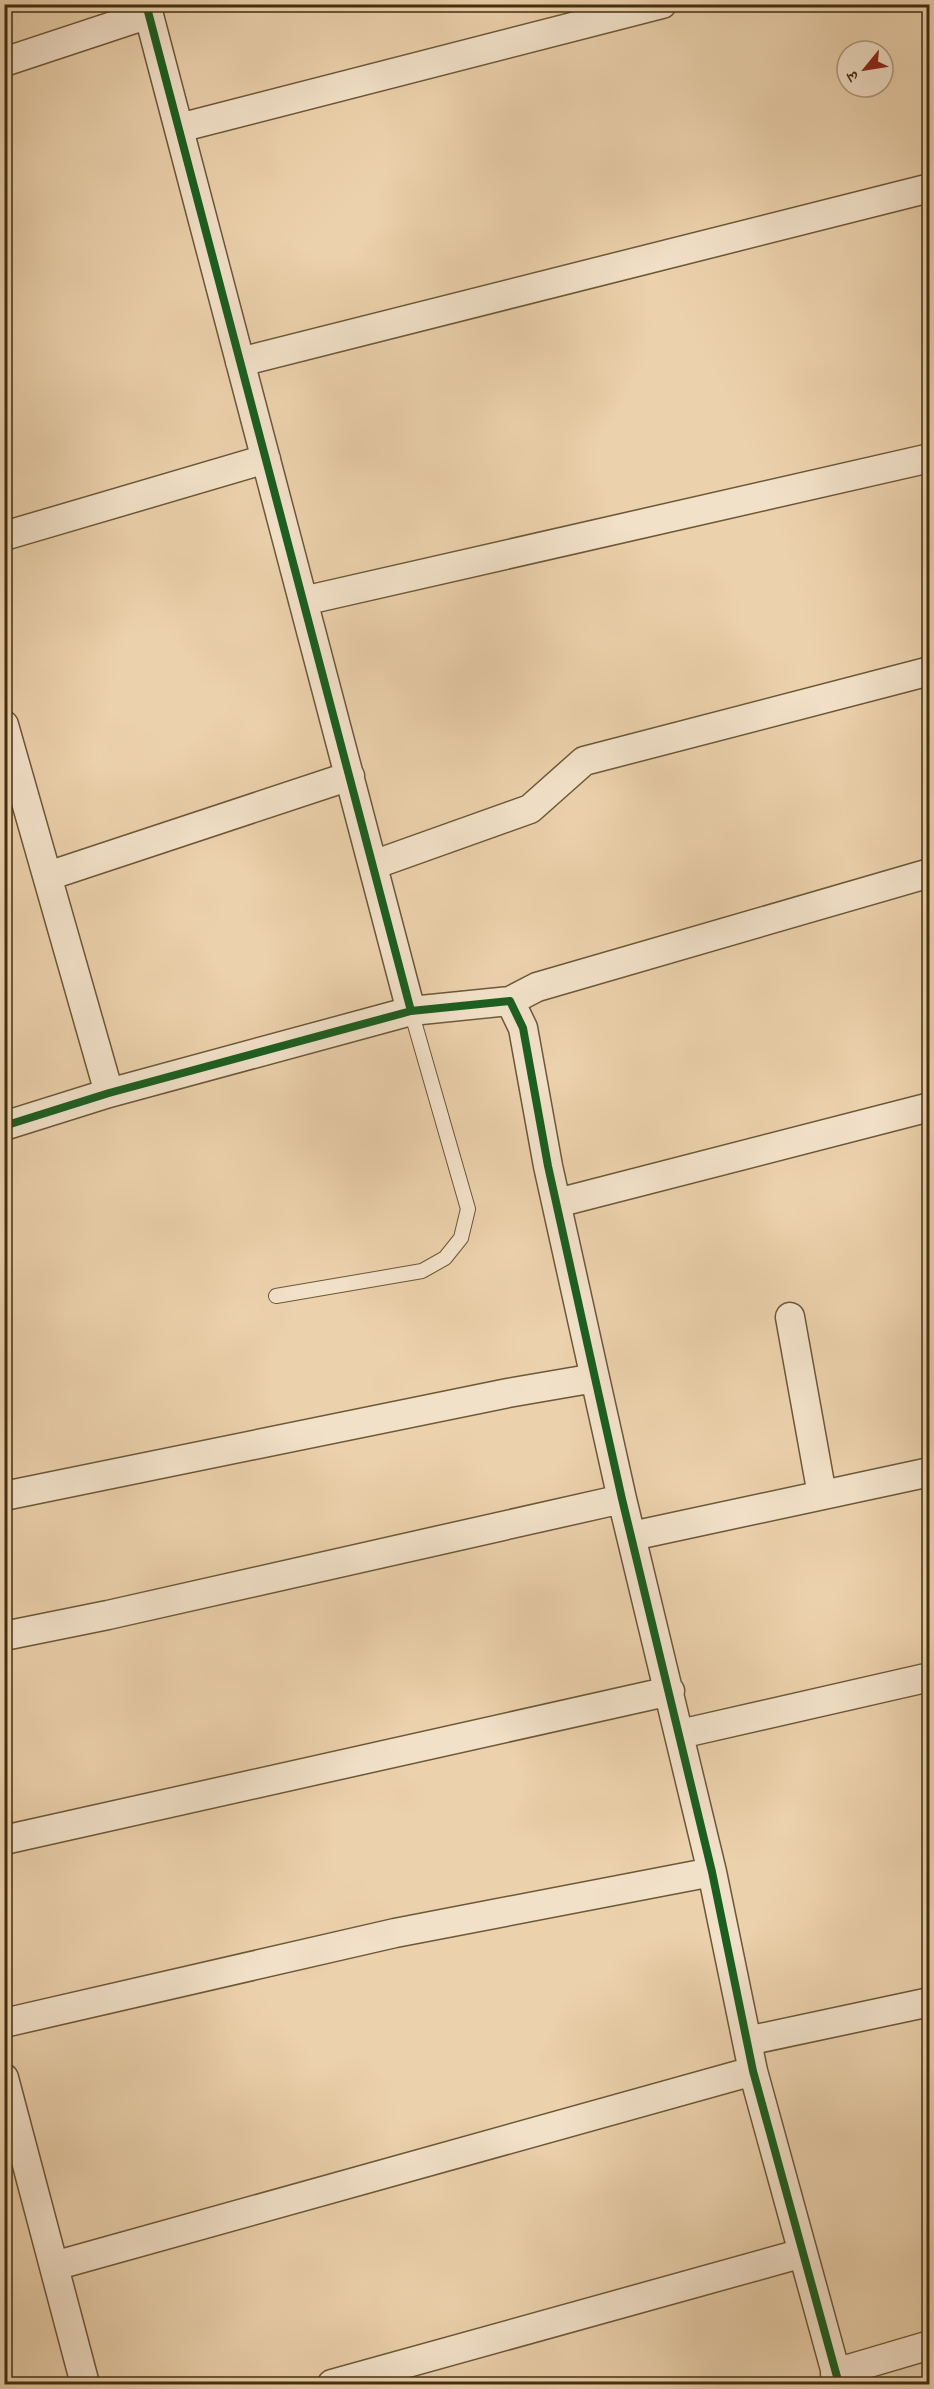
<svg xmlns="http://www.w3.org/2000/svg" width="934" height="2389" font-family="'Libre Caslon Text','Noto Serif Devanagari',serif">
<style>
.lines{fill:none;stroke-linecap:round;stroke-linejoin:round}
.service-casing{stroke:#6c5737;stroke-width:16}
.minor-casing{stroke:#6c5737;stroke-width:31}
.service{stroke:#f2e1c9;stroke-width:14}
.minor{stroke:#f2e1c9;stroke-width:28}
.cycleway-casing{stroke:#f2e1c9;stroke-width:11}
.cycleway{stroke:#1b5e20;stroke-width:8}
</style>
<rect width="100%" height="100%" fill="#ebd1ac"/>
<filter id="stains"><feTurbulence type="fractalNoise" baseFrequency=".00333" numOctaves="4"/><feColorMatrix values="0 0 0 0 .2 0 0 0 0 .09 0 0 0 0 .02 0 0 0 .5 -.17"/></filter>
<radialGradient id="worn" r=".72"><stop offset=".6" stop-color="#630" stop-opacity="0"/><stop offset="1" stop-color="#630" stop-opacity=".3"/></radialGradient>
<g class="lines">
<g class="service-casing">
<path id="service" d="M276 1296 422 1271 445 1258 461 1238 468 1209 411 1011"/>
</g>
<g class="minor-casing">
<path id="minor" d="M146 4 411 1011
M4 62 149 14
M179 128 662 4
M240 362 930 188
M4 536 266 459
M303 601 930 458
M4 725 109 1093
M373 865 530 809 584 761 930 671
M48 876 350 776
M510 1001 537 987 930 873
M4 1126 109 1093 411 1011 510 1001 523 1028 548 1166 595 1378 622 1499 712 1872 753 2071 839 2384
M557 1203 930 1107
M790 1317 822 1495
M4 1496 508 1393 595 1378
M632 1536 930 1472
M4 1636 108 1615 622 1499
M680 1734 930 1677
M4 1840 670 1691
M4 2023 395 1933 712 1872
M747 2041 930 2002
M4 2078 85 2384
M54 2266 753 2071
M835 2373 930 2345
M332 2384 803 2253"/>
</g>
<use href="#service" class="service"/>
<use href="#minor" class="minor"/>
<g class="cycleway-casing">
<path id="cycleway" d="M146 4 411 1011
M4 1126 109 1093 411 1011 510 1001 523 1028 548 1166 595 1378 622 1499 712 1872 753 2071 839 2384"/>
</g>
<use href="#cycleway" class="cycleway"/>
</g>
<rect width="934" height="2389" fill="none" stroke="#ebd1ac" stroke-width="24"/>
<rect x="6" y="6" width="922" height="2377" fill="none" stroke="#422e10" stroke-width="3"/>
<rect x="12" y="12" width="910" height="2365" fill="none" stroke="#422e10" stroke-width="1.5"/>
<g transform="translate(865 69) rotate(240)"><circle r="28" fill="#f2e1c9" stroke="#ac997f" stroke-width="1.5"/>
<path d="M0-4.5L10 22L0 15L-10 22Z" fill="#8f2418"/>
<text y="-9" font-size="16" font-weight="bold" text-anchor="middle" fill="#422e10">उ</text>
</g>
<rect width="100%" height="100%" filter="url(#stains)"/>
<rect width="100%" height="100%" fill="url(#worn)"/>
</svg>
